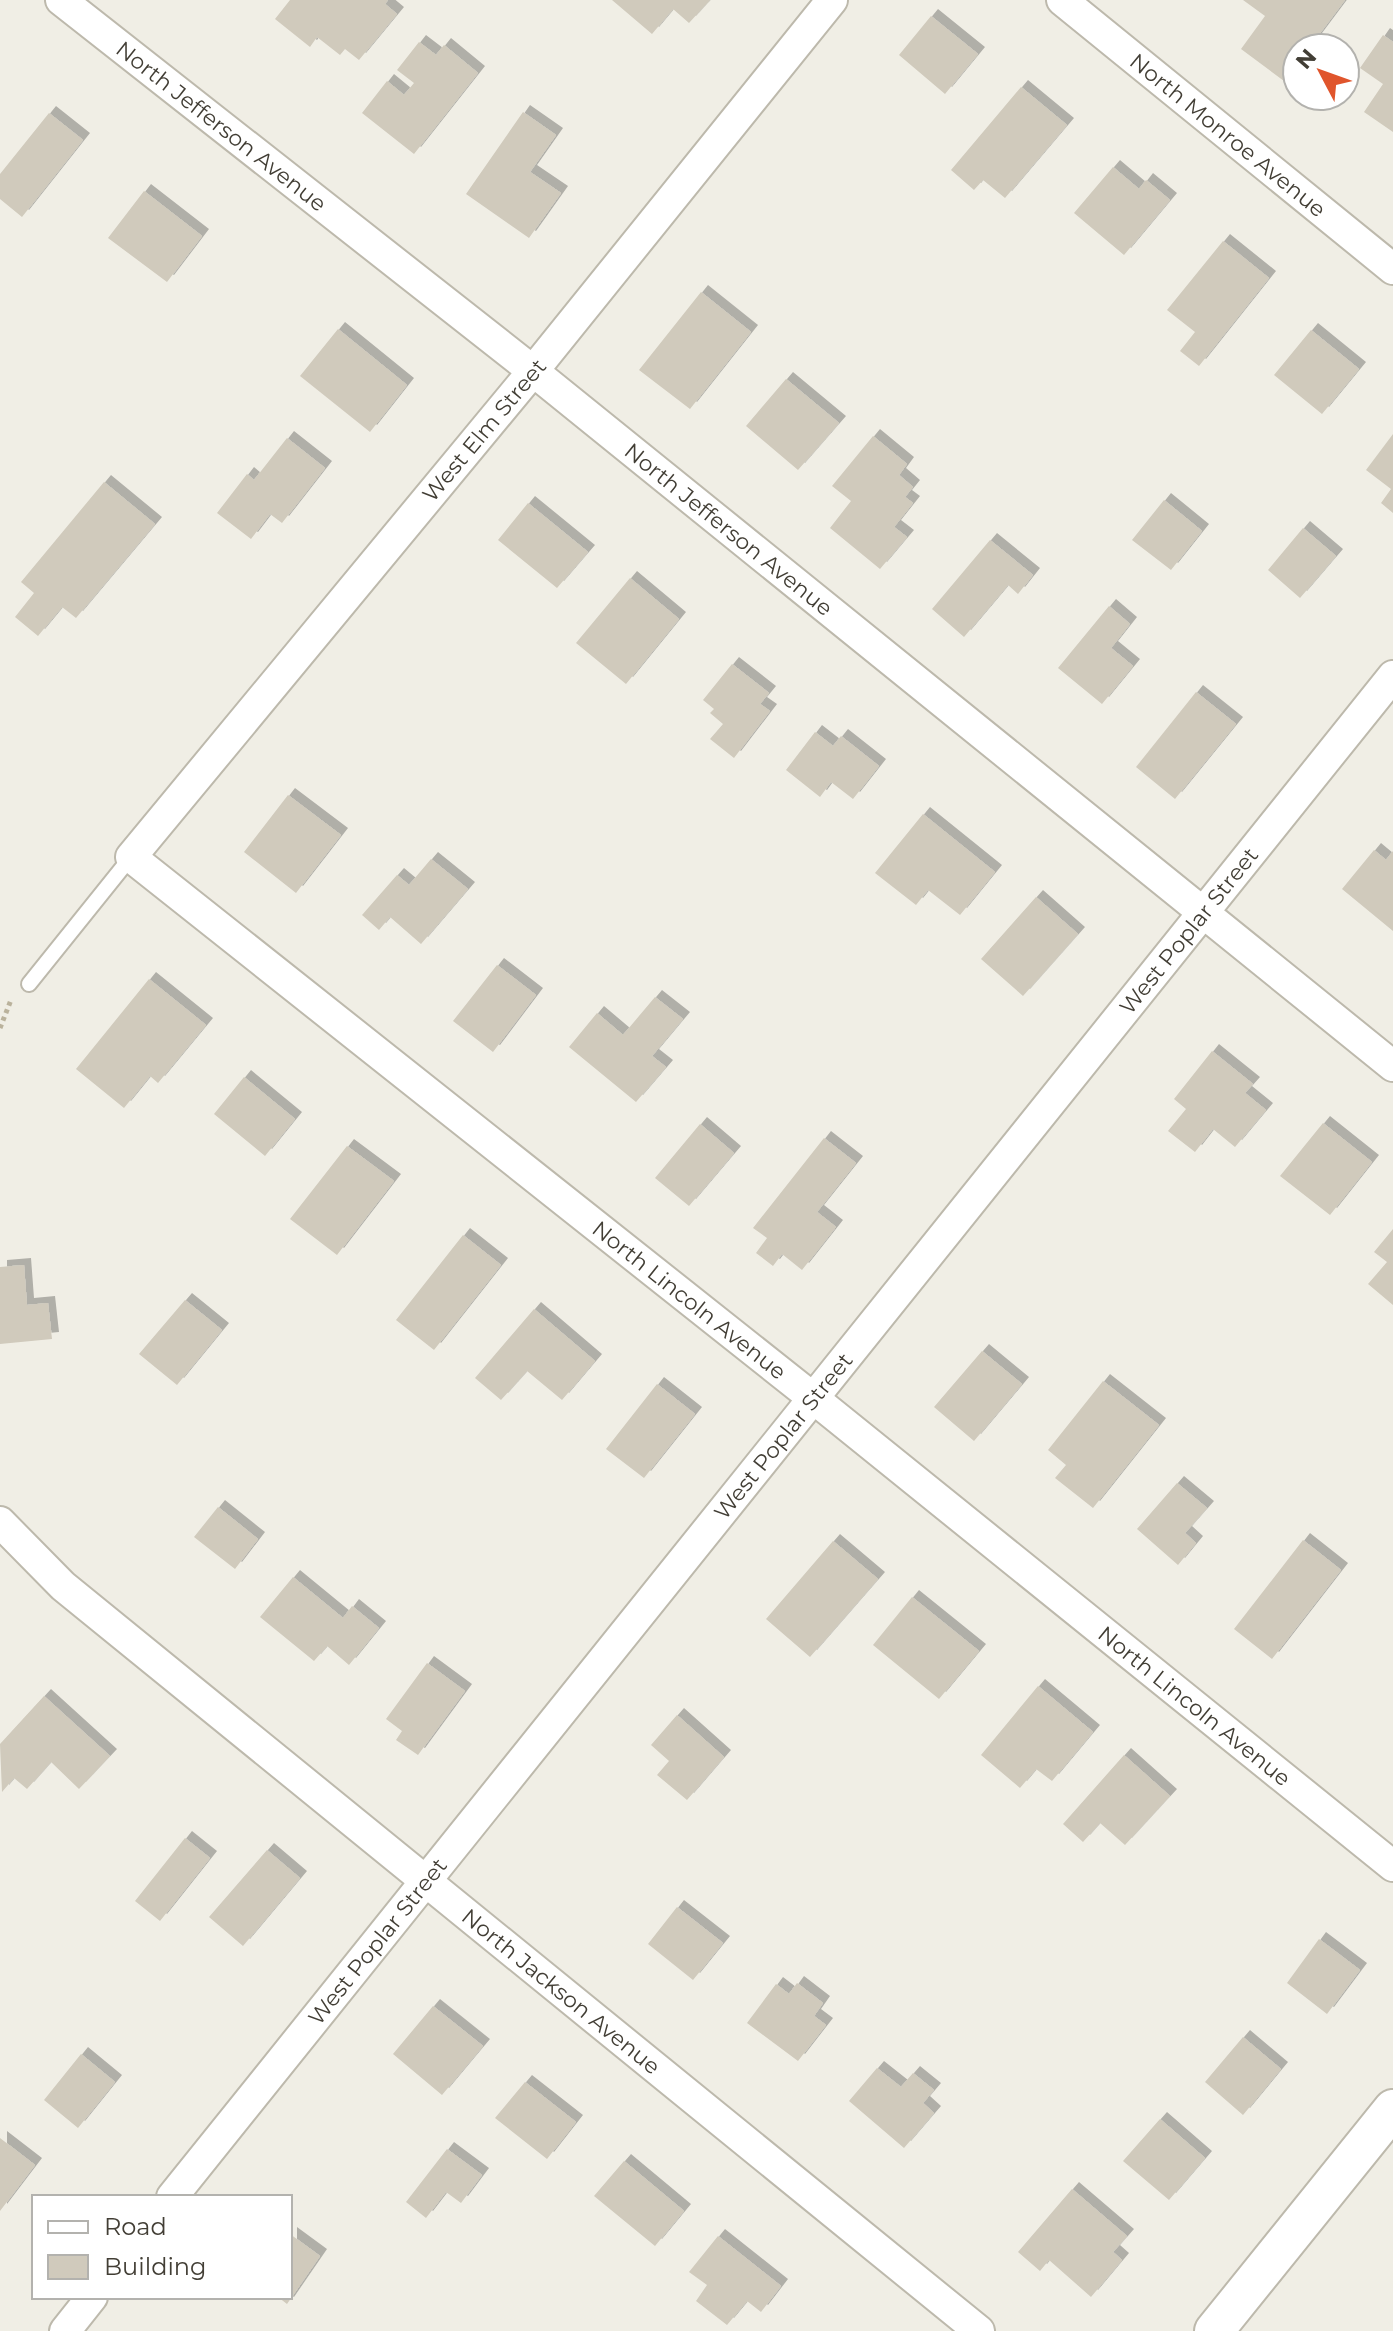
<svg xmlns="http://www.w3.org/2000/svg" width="1393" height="2331" font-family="Montserrat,sans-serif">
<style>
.building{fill:#d0cabc;filter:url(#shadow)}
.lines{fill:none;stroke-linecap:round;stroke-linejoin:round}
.service-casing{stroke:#bdb9ac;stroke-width:18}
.minor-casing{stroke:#bdb9ac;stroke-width:34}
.tertiary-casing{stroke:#bdb9ac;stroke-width:42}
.path{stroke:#bab29c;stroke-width:5;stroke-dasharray:4 4;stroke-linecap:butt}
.service{stroke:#fff;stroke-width:14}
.minor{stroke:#fff;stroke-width:30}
.tertiary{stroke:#fff;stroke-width:38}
.labels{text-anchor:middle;stroke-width:6;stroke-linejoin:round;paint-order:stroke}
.street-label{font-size:22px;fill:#423e35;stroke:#fff}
</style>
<defs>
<filter id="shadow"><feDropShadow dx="7" dy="-7" stdDeviation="0" flood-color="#0004"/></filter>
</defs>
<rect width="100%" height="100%" fill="#f0eee5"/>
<path class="building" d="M290 0H388L385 4 397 14 359 60 345 49 340 55 317 37 310 47 275 19Z
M612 0H710L689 23 673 9 652 34Z
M1243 0H1345L1309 48H1297V65L1284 81 1241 49 1265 16Z
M931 16 978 54 945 94 899 55Z
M1383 35 1393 42V132L1364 112 1383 84 1360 68Z
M419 42 436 55 444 45 478 73 414 154 362 113 387 81 404 95 414 83 397 70Z
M1021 87 1067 125 1005 198 983 180 974 190 951 170Z
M523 112 556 135 530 172 561 193 529 238 466 194Z
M49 113 83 140 22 217 0 199V174Z
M1113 167 1139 189 1146 180 1170 200 1124 255 1074 213Z
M144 191 202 236 167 282 108 238Z
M1223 241 1269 278 1199 366 1180 351 1195 332 1167 310Z
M701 292 751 332 690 409 639 370Z
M338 329 407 385 370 432 300 376Z
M1311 330 1359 369 1322 414 1274 375Z
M786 379 839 423 798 470 746 426Z
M1393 434V513L1381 503 1391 489 1366 470Z
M873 436 907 464 899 475 913 487 905 497 913 503 894 527 907 537 880 569 830 528 851 501 832 486Z
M287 438 325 468 282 523 270 514 251 539 217 513 247 474 254 480Z
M104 482 155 524 76 618 62 607 38 636 15 617 34 593 21 582Z
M1164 500 1202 531 1171 570 1132 540Z
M528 503 588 552 557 588 498 540Z
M1303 528 1336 556 1300 598 1268 570Z
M990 540 1033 575 1018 594 1008 585 964 637 932 609Z
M630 578 679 619 626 684 576 643Z
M1109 606 1130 624 1111 648 1133 666 1102 704 1058 668Z
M732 664 769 693 760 704 770 711 734 758 710 739 723 724 710 713 714 709 703 700Z
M1196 692 1236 724 1175 799 1136 767Z
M815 732 833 746 841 736 879 766 853 799 831 782 820 797 786 770Z
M288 795 341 835 296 893 244 852Z
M923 814 995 872 960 915 928 890 916 905 875 873Z
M1374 850 1386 860 1393 851V931L1342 889Z
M431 859 468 889 421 944 390 917 379 930 362 915 397 875 409 885Z
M1036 897 1078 934 1023 996 981 959Z
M497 965 536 995 493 1052 453 1021Z
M149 979 206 1025 158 1083 150 1076 124 1108 76 1069Z
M655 997 683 1019 652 1056 666 1067 636 1102 569 1047 597 1013 623 1035Z
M1212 1051 1253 1084 1245 1093 1266 1110 1235 1147 1213 1129 1195 1152 1168 1131 1186 1109 1174 1099Z
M244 1077 295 1119 265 1156 214 1114Z
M1323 1123 1372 1162 1330 1215 1280 1176Z
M700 1124 734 1153 689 1206 655 1178Z
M824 1138 856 1163 817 1212 836 1227 802 1270 782 1254 773 1266 756 1253 767 1238 753 1228Z
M347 1146 394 1181 337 1255 290 1219Z
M1393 1229V1305L1368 1284 1387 1262 1374 1252Z
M463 1235 501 1265 434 1350 396 1320Z
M24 1265 27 1305 48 1303 52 1339 0 1344V1267Z
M185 1300 222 1330 177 1385 139 1354Z
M534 1309 595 1361 562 1400 527 1371 501 1400 475 1378Z
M982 1351 1022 1384 974 1441 934 1407Z
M1103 1381 1159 1425 1093 1508 1055 1478 1066 1465 1048 1450Z
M657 1384 695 1414 644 1478 606 1449Z
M1177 1483 1207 1508 1185 1533 1196 1543 1178 1565 1137 1529Z
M218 1507 258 1539 235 1569 194 1537Z
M1303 1540 1341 1570 1272 1659 1234 1629Z
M833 1541 878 1579 810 1657 766 1619Z
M293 1577 343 1618 352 1606 379 1628 349 1665 327 1646 314 1661 260 1617Z
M912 1597 979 1651 939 1699 873 1645Z
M427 1663 465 1691 418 1755 396 1740 402 1731 386 1719Z
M1038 1686 1093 1732 1052 1781 1036 1769 1020 1788 981 1755Z
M44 1696 110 1756 79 1789 51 1762 27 1789 14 1778 2 1792 0 1744Z
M677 1715 724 1757 687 1800 657 1775 669 1761 651 1745Z
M1124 1755 1170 1796 1125 1845 1100 1823 1083 1842 1063 1824Z
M185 1838 210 1858 160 1921 135 1901Z
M267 1850 300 1878 243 1946 209 1917Z
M677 1907 723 1943 693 1980 648 1944Z
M1319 1939 1360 1970 1327 2014 1287 1983Z
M797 1983 823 2003 814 2016 826 2025 798 2061 747 2023 776 1984 789 1994Z
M433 2006 483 2046 442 2095 393 2054Z
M1243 2037 1281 2069 1243 2115 1205 2082Z
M81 2054 115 2082 78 2128 44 2100Z
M877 2068 901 2087 913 2073 934 2090 923 2103 934 2113 904 2148 849 2101Z
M525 2082 576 2122 547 2159 495 2118Z
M1160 2119 1205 2158 1169 2200 1123 2161Z
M0 2138 35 2165 0 2211Z
M447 2149 482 2175 461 2203 446 2192 426 2218 406 2202Z
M624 2161 684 2211 655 2246 594 2196Z
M1072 2189 1127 2236 1113 2252 1122 2260 1091 2297 1049 2260 1040 2271 1018 2252Z
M290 2234 320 2256 287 2304 278 2297H290Z
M718 2236 781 2286 761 2312 747 2301 727 2325 696 2301 707 2285 689 2272Z"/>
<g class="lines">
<g class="service-casing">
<path id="service" d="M29 984 131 857"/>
</g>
<g class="minor-casing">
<g id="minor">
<path id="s1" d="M61 0 533 371 1393 1066"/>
<path id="s2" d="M832 0 533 371 131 857 813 1398 1393 1866"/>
<path id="s3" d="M1062 0 1393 269"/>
<path id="s4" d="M0 1522 63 1586 979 2331"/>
<path id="s5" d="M172 2197 1393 676"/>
<path d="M65 2331 92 2297"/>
</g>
</g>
<g class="tertiary-casing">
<path id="tertiary" d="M1214 2331 1393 2109"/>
</g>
<path class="path" d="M0 1028 11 1000"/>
<use href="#service" class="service"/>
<use href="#minor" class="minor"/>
<use href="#tertiary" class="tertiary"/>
</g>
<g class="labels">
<g class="street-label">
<text dy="8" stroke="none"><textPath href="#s1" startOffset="204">North Jefferson Avenue</textPath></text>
<text dy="8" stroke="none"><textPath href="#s3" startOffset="214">North Monroe Avenue</textPath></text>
<text transform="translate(484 430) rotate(-50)" y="8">West Elm Street</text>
<text dy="8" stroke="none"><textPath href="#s1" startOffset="852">North Jefferson Avenue</textPath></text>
<text dy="8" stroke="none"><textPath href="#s5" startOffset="1624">West Poplar Street</textPath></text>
<text dy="8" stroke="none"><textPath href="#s2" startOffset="1820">North Lincoln Avenue</textPath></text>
<text dy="8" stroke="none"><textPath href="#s5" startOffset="976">West Poplar Street</textPath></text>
<text dy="8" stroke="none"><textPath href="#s2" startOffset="2468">North Lincoln Avenue</textPath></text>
<text dy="8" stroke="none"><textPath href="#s5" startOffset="328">West Poplar Street</textPath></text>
<text dy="8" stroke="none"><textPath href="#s4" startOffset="732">North Jackson Avenue</textPath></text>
</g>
</g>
<rect x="32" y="2195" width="260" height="104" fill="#ffffff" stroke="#b3b2ae" stroke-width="2"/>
<rect x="48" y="2221" width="40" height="12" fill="#ffffff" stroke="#b3b2ae" stroke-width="2"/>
<text x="104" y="2235" font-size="24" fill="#423e35">Road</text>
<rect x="48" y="2255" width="40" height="24" fill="#d0cabc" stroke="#b3b2ae" stroke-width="2"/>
<text x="104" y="2275" font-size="24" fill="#423e35">Building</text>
<g transform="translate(1321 72) rotate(311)"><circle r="38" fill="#ffffff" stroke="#b3b2ae" stroke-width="2"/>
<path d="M0-6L14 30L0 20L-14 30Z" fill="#e0552c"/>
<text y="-12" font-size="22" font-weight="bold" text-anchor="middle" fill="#423e35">N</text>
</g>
</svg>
